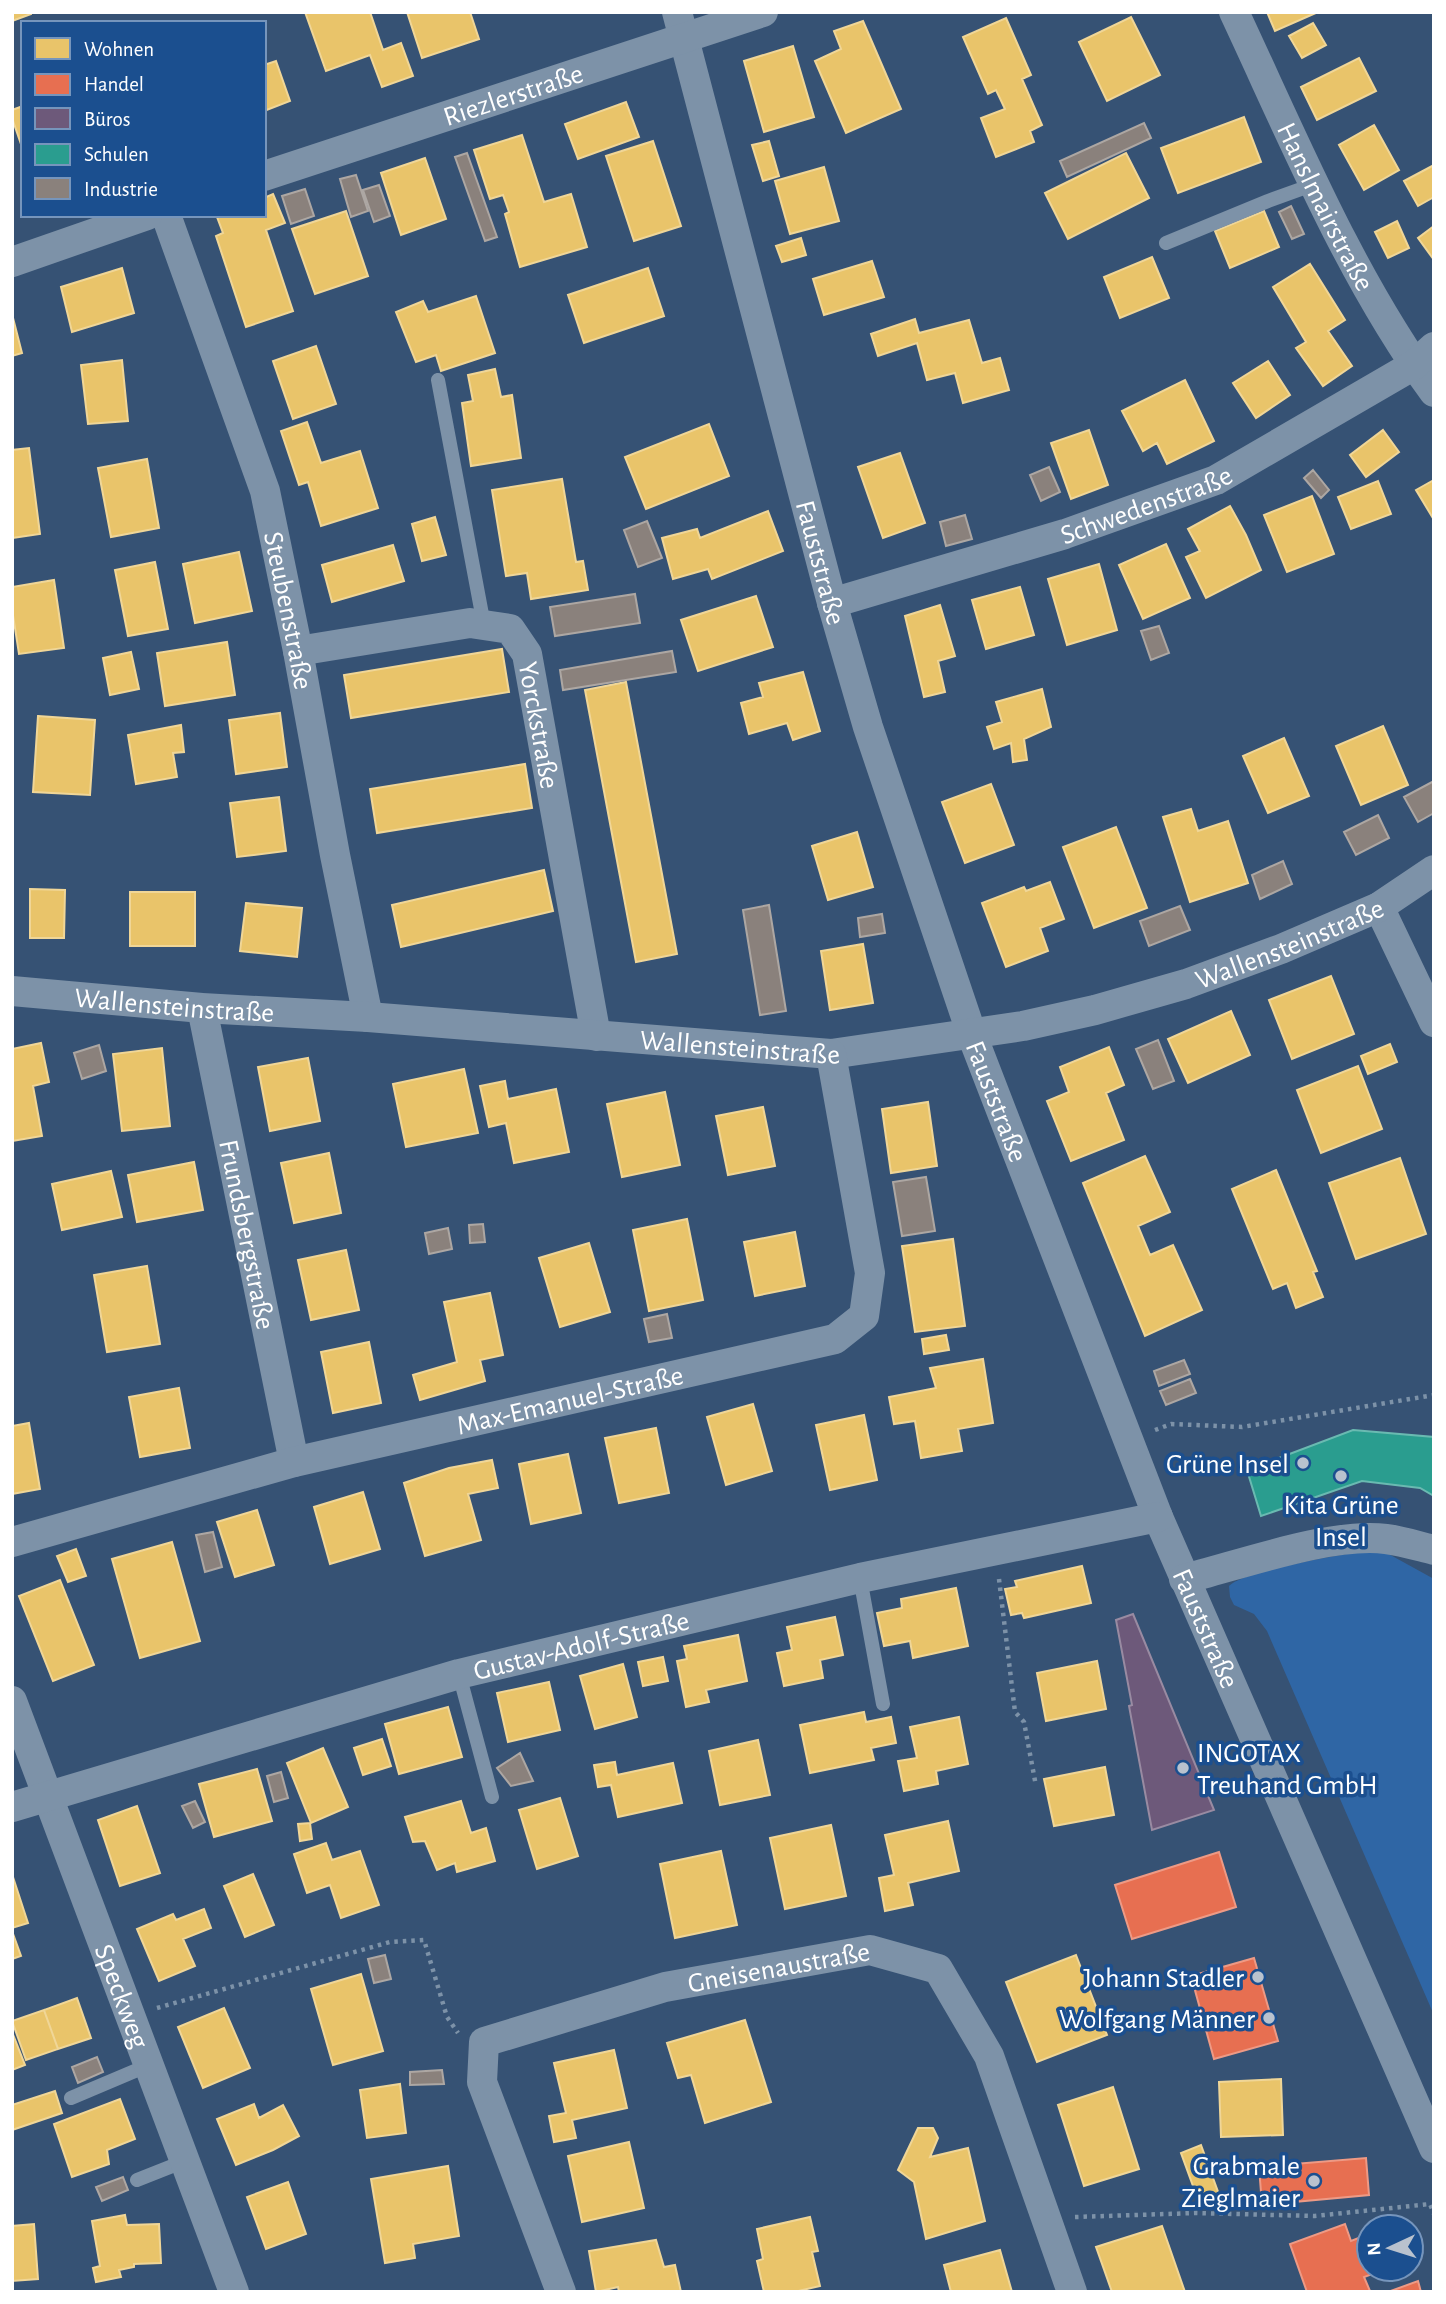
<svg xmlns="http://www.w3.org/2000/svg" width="1446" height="2304" font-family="'Alegreya Sans',sans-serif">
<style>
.green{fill:#2f66a5}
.homes{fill:#e9c46a;stroke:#f0d697;stroke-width:2}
.shops{fill:#e76f51;stroke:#ee9a85;stroke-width:2}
.offices{fill:#6d597a;stroke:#998ba2;stroke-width:2}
.schools{fill:#2a9d8f;stroke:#6abab1;stroke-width:2}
.industry{fill:#8a817c;stroke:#ada7a3;stroke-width:2}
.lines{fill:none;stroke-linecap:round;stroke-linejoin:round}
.path{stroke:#7d92a8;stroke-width:4.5;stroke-dasharray:3.5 5;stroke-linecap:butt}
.lane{stroke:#7d92a8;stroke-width:14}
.street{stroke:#7d92a8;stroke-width:30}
.poi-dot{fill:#b9c2ce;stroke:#1b4f8f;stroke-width:2.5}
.labels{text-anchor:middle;stroke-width:7;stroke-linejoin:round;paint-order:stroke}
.street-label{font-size:28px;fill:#fff;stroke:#1b4f8f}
.poi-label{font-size:28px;fill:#fff;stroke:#1b4f8f;text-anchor:end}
</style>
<rect width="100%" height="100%" fill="#365274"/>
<path class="green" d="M1365 1551 1385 1552 1434 1579V2015L1267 1631 1254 1614 1234 1605 1230 1597 1229 1586C1242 1571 1340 1555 1365 1551Z"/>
<path class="homes" d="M12 12H31V14L12 21Z
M305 12H370L383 50 401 43 413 76 382 87 370 55 326 71Z
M407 12H470L479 39 422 58Z
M1267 12H1318L1275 31Z
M1131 17 1160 75 1107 101 1079 42Z
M1006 18 1031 75 1022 79 1042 125 1030 131 1034 142 996 157 981 118 1005 109 996 90 988 94 963 37Z
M863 21 901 109 846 133 815 61 841 49 834 31Z
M1313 23 1326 45 1302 58 1289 36Z
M793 46 814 117 764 132 744 61Z
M1359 58 1376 91 1317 120 1301 87Z
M276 61 290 101 264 111V65Z
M626 102 639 137 578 159 565 124Z
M23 106V150L12 118V110Z
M1244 117 1261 162 1178 193 1161 148Z
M1374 125 1399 170 1364 190 1339 145Z
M522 135 544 202 571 194 587 247 520 267 505 214 509 212 503 195 490 199 474 150Z
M653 141 681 226 634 241 606 156Z
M769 141 779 176 763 181 752 145Z
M1126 153 1149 198 1068 239 1045 193Z
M425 158 446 219 401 235 381 173Z
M1434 165V197L1418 206 1404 181Z
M824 167 839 221 790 234 775 181Z
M273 194 285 223 266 230 293 311 246 327 216 236 223 233 217 217 264 215V198Z
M346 211 368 276 315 294 292 229Z
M1264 211 1279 247 1230 268 1215 231Z
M1397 221 1409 248 1388 258 1375 232Z
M1434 226V260L1418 238Z
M801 238 806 255 782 262 776 246Z
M1152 257 1169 298 1120 318 1104 277Z
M872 261 884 297 824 315 813 279Z
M1310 264 1345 320 1328 331 1352 366 1323 386 1296 348 1306 342 1273 287Z
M122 268 134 313 72 332 61 287Z
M648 268 664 316 584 343 568 295Z
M476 296 495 353 441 371 436 355 416 362 396 312 423 301 428 312Z
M12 314 22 353 12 356Z
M915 319 919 333 969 320 982 363 1000 358 1009 390 963 403 955 373 927 380 917 343 878 356 871 334Z
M316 346 336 404 293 419 273 361Z
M122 360 128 421 88 424 81 365Z
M1268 361 1290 395 1256 418 1233 383Z
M495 369 501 397 512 395 521 458 471 466 462 403 473 401 468 375Z
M1185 380 1214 441 1167 464 1157 443 1143 451 1122 411Z
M307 422 321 463 360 451 378 508 321 526 308 482 299 485 281 431Z
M709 424 729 476 646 509 625 457Z
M1089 430 1108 485 1071 499 1051 443Z
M1383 430 1399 452 1366 477 1350 455Z
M29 448 40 534 12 538V450Z
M900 453 925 523 883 538 858 467Z
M147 459 159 528 111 537 98 468Z
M562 479 576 562 583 561 588 590 531 599 527 573 506 576 492 490Z
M1434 480V520L1416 490Z
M1378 481 1391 514 1351 529 1338 497Z
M1312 496 1334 554 1287 572 1264 515Z
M1230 506 1246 535 1261 570 1206 598 1186 557 1200 551 1188 529Z
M768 511 783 551 712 579 708 569 673 579 662 538 697 529 700 538Z
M435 517 446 555 422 561 412 524Z
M1166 544 1190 598 1143 619 1119 565Z
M393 545 404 581 332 602 322 565Z
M239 552 252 611 195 623 183 564Z
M155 562 168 629 128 636 115 570Z
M1099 564 1117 630 1067 645 1048 579Z
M54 580 64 648 19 654 12 609V587Z
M1020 587 1034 635 986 649 972 600Z
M756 596 773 647 698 671 681 620Z
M940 605 955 656 938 661 945 692 924 697 905 616Z
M227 642 235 695 165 706 157 653Z
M502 649 509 692 351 718 344 675Z
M131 652 139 689 110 695 103 658Z
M803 672 820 731 793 740 787 723 749 734 741 703 763 697 759 683Z
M626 682 677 954 636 962 585 690Z
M1042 689 1051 727 1024 739 1027 760 1013 762 1011 743 994 749 987 727 1002 722 996 702Z
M280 713 287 767 236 774 229 720Z
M38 716 95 720 90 795 33 792Z
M181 725 184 752 173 753 177 777 136 784 128 735Z
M1383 726 1408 785 1361 805 1336 746Z
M1284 738 1309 796 1268 813 1243 756Z
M525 764 532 808 377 833 370 789Z
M991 784 1014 845 965 863 942 802Z
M279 797 286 851 237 857 230 803Z
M1191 809 1198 831 1228 821 1248 883 1190 902 1163 817Z
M1116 827 1147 908 1094 928 1063 847Z
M857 832 873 887 828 900 812 846Z
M544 870 553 911 401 947 392 905Z
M1050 882 1064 919 1040 928 1048 951 1006 967 982 903 1024 887 1026 891Z
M30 889 65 890 64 938H30Z
M130 892H195V946H130Z
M246 903 302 908 297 957 240 951Z
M863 944 873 1003 830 1010 821 951Z
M1331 976 1354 1034 1292 1059 1269 1000Z
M1231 1011 1250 1055 1188 1083 1168 1039Z
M41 1043 49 1082 33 1086 42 1136 12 1141V1049Z
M1390 1044 1397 1062 1368 1074 1361 1056Z
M1109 1047 1124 1085 1106 1093 1124 1140 1071 1161 1047 1101 1069 1092 1060 1067Z
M162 1048 170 1126 122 1131 113 1054Z
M308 1058 320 1121 270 1131 258 1067Z
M1358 1066 1382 1129 1321 1153 1297 1090Z
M464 1069 478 1133 406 1147 393 1084Z
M505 1081 508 1099 556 1089 569 1152 514 1163 506 1123 489 1127 480 1086Z
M665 1092 680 1165 622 1177 607 1104Z
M928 1102 937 1166 891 1173 882 1109Z
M763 1107 775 1166 728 1175 716 1116Z
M329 1153 341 1213 294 1223 281 1163Z
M1145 1156 1170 1212 1138 1226 1150 1255 1173 1245 1202 1310 1145 1336 1083 1183Z
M1400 1158 1426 1234 1356 1259 1329 1183Z
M194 1162 203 1210 137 1222 128 1175Z
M1276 1170 1317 1271 1313 1272 1323 1297 1296 1308 1287 1283 1273 1289 1232 1189Z
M111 1171 122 1217 62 1230 52 1184Z
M687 1219 703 1300 649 1311 633 1230Z
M795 1232 805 1286 755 1296 744 1242Z
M953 1239 965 1326 915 1332 902 1246Z
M589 1243 610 1312 560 1327 539 1258Z
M346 1250 359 1310 311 1320 298 1260Z
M147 1266 160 1344 107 1352 94 1275Z
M490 1293 503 1355 480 1360 485 1381 420 1400 413 1375 457 1362 444 1302Z
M946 1335 949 1350 924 1354 922 1339Z
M369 1342 381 1403 333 1413 321 1352Z
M983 1359 993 1423 958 1429 962 1451 921 1458 915 1421 894 1424 889 1397 936 1388 930 1368Z
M179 1388 190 1448 140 1457 129 1397Z
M753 1404 772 1471 726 1485 707 1417Z
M864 1415 877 1480 830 1490 816 1425Z
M29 1423 40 1489 12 1494V1426Z
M656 1428 669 1493 619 1503 605 1438Z
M568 1454 581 1513 531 1524 519 1464Z
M492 1460 498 1488 468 1494 481 1540 425 1556 404 1483 449 1468Z
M363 1492 380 1549 330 1564 314 1507Z
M257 1510 274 1565 235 1577 217 1522Z
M172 1542 200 1641 140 1658 112 1559Z
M76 1549 86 1576 68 1582 57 1556Z
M1082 1566 1091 1603 1024 1618 1022 1613 1011 1615 1005 1589 1017 1587 1015 1581Z
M60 1580 94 1665 53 1681 19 1596Z
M956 1588 968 1646 913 1658 910 1641 884 1646 877 1613 902 1608 901 1599Z
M835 1617 843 1655 820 1660 823 1678 784 1686 777 1653 792 1650 787 1627Z
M738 1635 747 1681 706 1690 709 1702 686 1707 677 1661 687 1659 684 1646Z
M663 1657 668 1681 643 1686 638 1662Z
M1097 1661 1106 1709 1046 1721 1037 1673Z
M623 1664 637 1717 595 1729 580 1676Z
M549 1682 560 1730 508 1742 497 1693Z
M448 1707 462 1757 399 1774 385 1724Z
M864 1712 866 1722 891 1717 896 1743 871 1748 874 1760 810 1773 800 1725Z
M959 1717 968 1764 936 1771 938 1784 904 1791 898 1761 917 1758 910 1727Z
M382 1739 391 1766 363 1775 354 1748Z
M758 1740 770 1795 720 1805 709 1751Z
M323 1748 348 1807 311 1823 287 1763Z
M615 1762 617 1775 673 1763 682 1803 618 1817 611 1785 598 1787 594 1765Z
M1105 1767 1114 1815 1054 1826 1044 1779Z
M257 1769 272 1821 214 1837 199 1784Z
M560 1798 578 1856 537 1869 519 1810Z
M461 1801 471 1833 486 1828 495 1861 457 1872 455 1863 437 1870 425 1841 413 1842 405 1817Z
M137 1806 160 1873 120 1886 98 1820Z
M948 1821 959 1871 908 1883 913 1905 885 1911 879 1878 894 1875 885 1835Z
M310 1823 312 1839 300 1841 298 1824Z
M831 1825 846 1896 785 1909 770 1838Z
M326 1843 332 1860 360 1851 379 1905 341 1918 330 1885 307 1893 294 1854Z
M721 1851 737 1925 675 1938 660 1864Z
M12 1874 28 1923 12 1928Z
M253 1874 274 1925 245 1937 224 1886Z
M204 1909 211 1928 183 1939 195 1966 159 1981 137 1929 173 1914 176 1920Z
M12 1931 21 1956 12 1959Z
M1076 1955 1107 2035 1037 2062 1006 1982Z
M361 1974 383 2051 333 2065 311 1989Z
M77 1998 91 2038 58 2049 44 2010Z
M224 2008 250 2068 203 2088 178 2027Z
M44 2010 58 2049 26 2060 12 2021Z
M745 2020 771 2102 705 2123 691 2075 678 2078 667 2043Z
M12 2032 25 2065 12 2070Z
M614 2050 627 2108 572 2120 576 2138 554 2142 549 2116 566 2113 554 2063Z
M1281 2079 1283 2135 1221 2137 1219 2082Z
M400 2084 406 2133 367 2138 360 2090Z
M1113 2087 1139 2169 1084 2186 1058 2105Z
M55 2091 62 2113 12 2130V2105Z
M120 2099 135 2139 107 2150 109 2164 72 2177 54 2124Z
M254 2104 259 2118 283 2105 299 2136 273 2150 236 2165 217 2119Z
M918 2128H933L938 2138 930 2157 968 2148 985 2221 926 2239 914 2182 898 2170Z
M629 2142 644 2208 582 2222 568 2156Z
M1201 2145 1221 2200 1201 2208 1181 2153Z
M448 2166 459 2236 413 2244 415 2258 385 2263 371 2179Z
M288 2182 306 2234 266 2249 247 2197Z
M125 2215 127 2225 159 2224 161 2263 134 2264V2267L119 2270 121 2277 96 2282 93 2268 100 2266 92 2221Z
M810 2217 818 2251 812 2252 820 2286 794 2292H764L757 2261 763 2259 757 2229Z
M34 2224 38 2279 12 2281V2226Z
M1162 2226 1185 2292H1112L1096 2247Z
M656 2240 664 2267 675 2265 681 2292H619L618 2287 596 2292 589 2251Z
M1000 2250 1012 2292H951L944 2265Z"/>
<path class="shops" d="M1219 1852 1236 1907 1132 1939 1115 1885Z
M1254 1958 1278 2041 1214 2059 1191 1976Z
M1366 2158 1369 2195 1262 2205 1259 2167Z
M1345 2224 1351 2241 1369 2234V2269H1386L1364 2277 1370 2291 1367 2292H1307L1290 2244Z
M1418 2281 1421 2292H1388Z"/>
<path class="offices" d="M1133 1614 1214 1810 1152 1830 1129 1706 1132 1705 1116 1620Z"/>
<path class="schools" d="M1353 1430 1434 1437V1496L1420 1488 1362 1481 1261 1516 1247 1470Z"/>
<path class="industry" d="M1144 123 1151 138 1067 177 1060 161Z
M467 153 497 237 485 241 455 157Z
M356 175 368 211 351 217 340 179Z
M379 185 390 216 374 222 363 190Z
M305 189 314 216 291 224 282 196Z
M1291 206 1304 234 1292 239 1279 212Z
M1049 467 1060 492 1041 501 1030 475Z
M1313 470 1329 490 1321 498 1304 478Z
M965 515 972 539 946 546 940 522Z
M647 521 662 558 638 567 624 530Z
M635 594 640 623 555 636 550 607Z
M1159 626 1169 653 1151 660 1141 631Z
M672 651 676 672 563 690 560 670Z
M1434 781V813L1418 822 1404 797Z
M1378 815 1389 838 1356 855 1344 832Z
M1283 861 1292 884 1260 899 1252 875Z
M769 905 786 1011 760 1015 743 910Z
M1180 906 1190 930 1149 946 1140 921Z
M882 914 885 933 860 937 858 918Z
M1158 1040 1174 1081 1153 1089 1136 1049Z
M99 1045 106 1071 82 1079 74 1053Z
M926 1177 935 1231 902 1236 893 1182Z
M483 1224 485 1242 470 1243 469 1225Z
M448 1228 452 1249 429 1254 425 1233Z
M667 1314 672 1338 649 1342 644 1319Z
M1184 1360 1190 1374 1159 1386 1154 1371Z
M1190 1379 1196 1393 1166 1405 1160 1391Z
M213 1532 222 1567 205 1572 196 1535Z
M520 1753 533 1781 511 1786 497 1768Z
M281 1772 288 1798 274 1802 267 1776Z
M195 1801 205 1822 193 1828 182 1806Z
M385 1955 391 1979 374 1983 368 1959Z
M97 2057 103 2072 78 2083 72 2067Z
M442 2070 444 2084 410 2085V2072Z
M123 2177 128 2190 102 2201 96 2187Z"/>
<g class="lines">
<path class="path" d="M1155 1430 1171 1424 1242 1427 1434 1395
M999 1579 1015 1712 1024 1722 1036 1786
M157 2008 390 1942 424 1940 447 2017 458 2033
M1075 2217 1196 2213 1315 2216 1430 2204 1434 2214"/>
<path class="lane" d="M1166 243 1268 201 1315 184
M438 380 484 625
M860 1578 883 1704
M459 1674 492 1797
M71 2098 149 2065
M137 2180 185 2161"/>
<g class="street">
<path id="s1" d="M677 12 832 603 868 727 972 1035 1158 1517 1434 2148"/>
<path id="s2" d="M1234 12C1294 140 1350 277 1434 392"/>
<path id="s3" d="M264 176 763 12"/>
<path id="s4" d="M166 215 265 491 298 651 335 855 368 1017"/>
<path d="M12 262 147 215"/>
<path id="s5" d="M832 603 1065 534 1216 480 1414 365 1434 347"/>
<path id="s6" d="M298 651 470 623 510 629 527 654 596 1036"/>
<path d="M1379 907 1434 1022"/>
<path id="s7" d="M12 991 202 1008 368 1017 831 1054 1023 1026 1095 1010 1186 984 1281 949 1379 907 1434 870"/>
<path id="s8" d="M202 1008 294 1462"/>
<path id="s9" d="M12 1542 294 1462 835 1339 864 1316 870 1273 831 1054"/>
<path d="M1184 1579C1240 1565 1331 1532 1386 1539 1402 1541 1418 1546 1434 1550"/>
<path id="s10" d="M12 1701 234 2292"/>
<path id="s11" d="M12 1807 459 1674 860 1578 1158 1517"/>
<path id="s12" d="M561 2292 482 2082 484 2042 665 1987 870 1950 938 1969 989 2056 1072 2292"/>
</g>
</g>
<g class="poi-dot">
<circle cx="1303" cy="1463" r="7"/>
<circle cx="1341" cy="1476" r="7"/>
<circle cx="1183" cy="1768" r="7"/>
<circle cx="1258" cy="1977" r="7"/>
<circle cx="1269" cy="2018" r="7"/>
<circle cx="1314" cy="2181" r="7"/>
</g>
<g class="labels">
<g class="street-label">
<text dy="10" stroke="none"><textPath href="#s3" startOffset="262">Riezlerstraße</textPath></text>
<text dy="10" stroke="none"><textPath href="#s2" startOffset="215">Hanslmairstraße</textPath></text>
<text dy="10" stroke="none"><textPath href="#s5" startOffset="329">Schwedenstraße</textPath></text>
<text dy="10" stroke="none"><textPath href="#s1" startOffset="569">Fauststraße</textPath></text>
<text dy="10" stroke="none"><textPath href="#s4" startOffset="415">Steubenstraße</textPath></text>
<text dy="10" stroke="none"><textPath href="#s6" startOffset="317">Yorckstraße</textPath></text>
<text dy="10" stroke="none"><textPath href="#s7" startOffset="1295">Wallensteinstraße</textPath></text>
<text dy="10" stroke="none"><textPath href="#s7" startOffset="163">Wallensteinstraße</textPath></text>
<text dy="10" stroke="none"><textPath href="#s7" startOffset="730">Wallensteinstraße</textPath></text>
<text dy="10" stroke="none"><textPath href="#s1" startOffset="1136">Fauststraße</textPath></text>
<text dy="10" stroke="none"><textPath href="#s8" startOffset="231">Frundsbergstraße</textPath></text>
<text dy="10" stroke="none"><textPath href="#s9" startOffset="576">Max-Emanuel-Straße</textPath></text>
<text dy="10" stroke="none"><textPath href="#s1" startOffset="1703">Fauststraße</textPath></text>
<text dy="10" stroke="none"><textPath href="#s11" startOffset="592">Gustav-Adolf-Straße</textPath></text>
<text dy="10" stroke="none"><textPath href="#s12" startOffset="569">Gneisenaustraße</textPath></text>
<text dy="10" stroke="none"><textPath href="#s10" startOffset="315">Speckweg</textPath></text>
</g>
<g class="poi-label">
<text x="1289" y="1473">Grüne Insel</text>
<text x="1341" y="1514" text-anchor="middle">Kita Grüne<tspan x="1341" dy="32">Insel</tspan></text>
<text x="1197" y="1762" text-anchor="start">INGOTAX<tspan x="1197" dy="32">Treuhand GmbH</tspan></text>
<text x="1244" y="1987">Johann Stadler</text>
<text x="1255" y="2028">Wolfgang Männer</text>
<text x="1300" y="2175">Grabmale<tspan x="1300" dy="32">Zieglmaier</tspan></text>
</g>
</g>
<rect width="1446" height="2304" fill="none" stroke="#ffffff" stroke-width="28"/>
<rect x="21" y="21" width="245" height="196" fill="#1b4f8f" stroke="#7695bc" stroke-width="2"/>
<rect x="35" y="38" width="35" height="21" fill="#e9c46a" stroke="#7695bc" stroke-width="2"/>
<text x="84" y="56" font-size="21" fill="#ffffff">Wohnen</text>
<rect x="35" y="74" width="35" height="21" fill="#e76f51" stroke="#7695bc" stroke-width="2"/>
<text x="84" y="91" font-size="21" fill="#ffffff">Handel</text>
<rect x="35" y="108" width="35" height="21" fill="#6d597a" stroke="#7695bc" stroke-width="2"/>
<text x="84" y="126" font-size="21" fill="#ffffff">Büros</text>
<rect x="35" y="144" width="35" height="21" fill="#2a9d8f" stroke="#7695bc" stroke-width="2"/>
<text x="84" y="161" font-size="21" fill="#ffffff">Schulen</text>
<rect x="35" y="178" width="35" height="21" fill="#8a817c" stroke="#7695bc" stroke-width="2"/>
<text x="84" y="196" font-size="21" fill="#ffffff">Industrie</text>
<g transform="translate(1390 2248) rotate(266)"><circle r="33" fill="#1b4f8f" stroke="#7695bc" stroke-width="2"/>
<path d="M0-5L12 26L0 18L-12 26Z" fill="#b9c2ce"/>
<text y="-10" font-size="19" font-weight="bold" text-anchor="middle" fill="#ffffff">N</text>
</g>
</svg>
